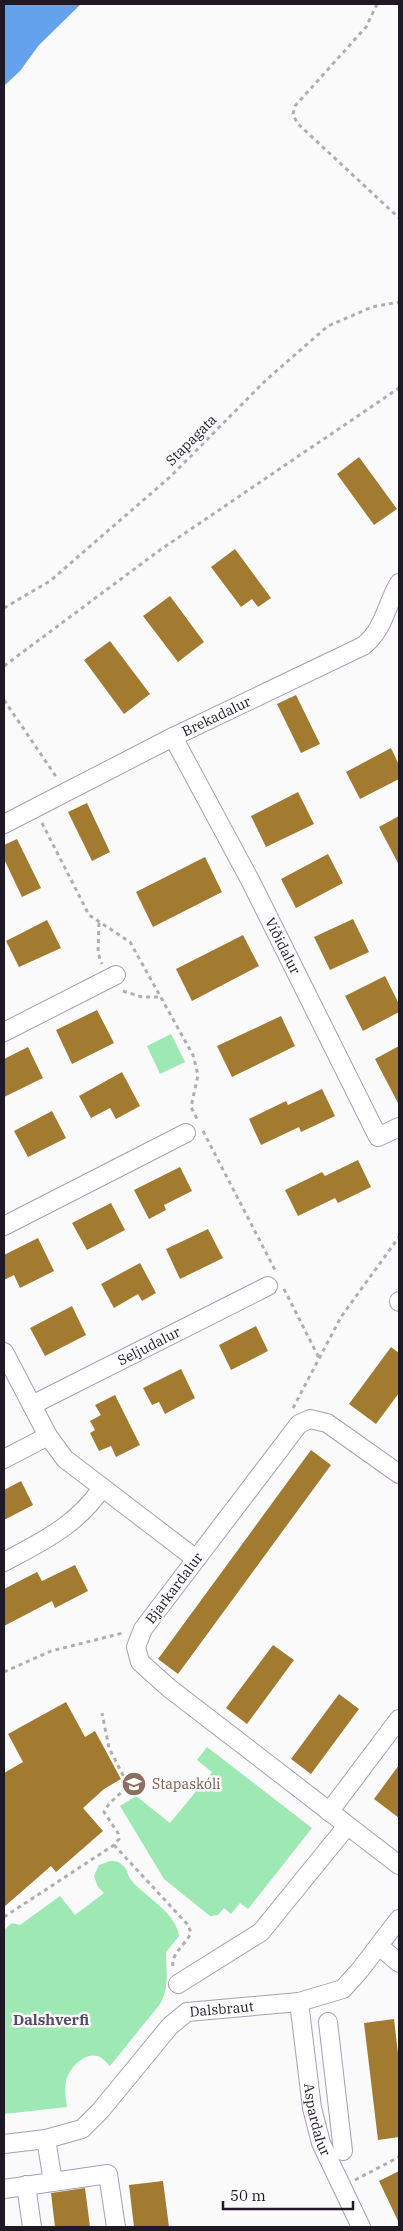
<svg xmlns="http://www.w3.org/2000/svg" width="403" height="2231" font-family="'IBM Plex Serif',serif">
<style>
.green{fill:#9de8b3}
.water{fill:#65a2ee}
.building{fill:#a27a30}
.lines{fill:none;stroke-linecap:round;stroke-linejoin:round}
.minor-casing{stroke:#a89dbb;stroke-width:20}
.path{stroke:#b0aeb3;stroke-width:3;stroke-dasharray:4 4;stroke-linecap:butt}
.minor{stroke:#fff;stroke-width:18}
.labels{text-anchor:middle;stroke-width:5;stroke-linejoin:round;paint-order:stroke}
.street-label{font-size:14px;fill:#1e1925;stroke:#fafafa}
.education-label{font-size:14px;fill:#785e54;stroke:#fafafa;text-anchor:start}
.neighbourhood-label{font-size:15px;font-weight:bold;fill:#574c67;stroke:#fafafa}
</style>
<rect width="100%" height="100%" fill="#fafafa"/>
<path class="green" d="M171 1034 185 1062 160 1074 147 1046Z
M207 1747 312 1828 248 1909 240 1903 231 1914 224 1908 218 1915 210 1916 164 1879 120 1806 136 1796 170 1823 212 1772 197 1760Z
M110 1861C114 1861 118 1861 121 1864 128 1868 127 1875 131 1880 146 1898 175 1911 179 1936L166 1952C166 1972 170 1986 160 2004L110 2066C106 2062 102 2057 97 2056 83 2052 67 2071 66 2082 64 2090 66 2099 67 2107L4 2114V1930L12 1923 20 1925 60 1896 75 1915 104 1893 98 1887 94 1876 99 1865Z"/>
<path class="water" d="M4 4H81L39 45 20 71 4 86Z"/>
<path class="building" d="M359 457 397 509 374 525 337 474Z
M235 549 271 598 258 607 252 599 241 607 211 567Z
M170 596 204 642 178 662 143 616Z
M110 641 150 694 124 714 84 660Z
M296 695 320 744 301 753 277 704Z
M391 748 399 765V779L360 799 346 772Z
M298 792 314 824 266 847 251 816Z
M87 803 110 852 92 861 68 812Z
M399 816V865L379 827Z
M17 839 41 888 22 897 4 859V845Z
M328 854 343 883 296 908 281 879Z
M205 857 222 892 153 927 136 892Z
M353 919 369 952 330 970 314 937Z
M47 920 61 948 19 967 6 941Z
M243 935 259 966 192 1001 176 969Z
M385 976 399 1004V1012L363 1031 345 996Z
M97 1010 114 1043 72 1064 56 1030Z
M281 1016 295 1046 232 1077 217 1046Z
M399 1046V1105L375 1059Z
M28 1047 43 1078 4 1097V1059Z
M122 1072 140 1106 116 1119 110 1108 91 1118 79 1096Z
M322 1089 335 1116 301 1132 299 1127 261 1145 249 1119 286 1101 288 1105Z
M52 1111 66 1138 28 1157 14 1131Z
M358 1160 371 1187 338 1203 335 1198 298 1216 285 1190 322 1172 325 1176Z
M180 1167 192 1191 164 1205 166 1210 149 1219 134 1190Z
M111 1203 125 1230 87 1250 72 1223Z
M208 1229 223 1258 180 1279 166 1249Z
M38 1238 54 1271 20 1288 14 1275 4 1280V1255Z
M140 1263 156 1293 142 1301 138 1294 114 1308 101 1284Z
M72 1306 86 1335 45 1356 30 1328Z
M256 1326 268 1351 231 1370 219 1345Z
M391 1347 399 1353V1393L376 1424 349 1404Z
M181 1369 195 1398 165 1414 159 1402 152 1405 143 1388Z
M115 1395 140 1445 116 1457 111 1446 99 1451 90 1433 95 1430 90 1421 101 1415 95 1405Z
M311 1450 331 1465 178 1674 158 1659Z
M21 1481 33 1505 4 1520V1490Z
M75 1565 88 1591 55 1608 52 1601 4 1626V1589L37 1572 42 1581Z
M273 1645 294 1660 247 1724 226 1708Z
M339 1694 359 1709 311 1774 291 1759Z
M66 1702 85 1737 95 1731 121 1779 104 1789 83 1808 103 1831 56 1872 51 1866 4 1907V1773L23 1762 8 1734Z
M399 1765V1818L374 1799Z
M394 2019 399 2062V2137L378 2140 364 2023Z
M399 2171V2223L379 2181Z
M163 2181 169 2227H134L129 2185Z
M85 2188 90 2227H55L51 2193Z"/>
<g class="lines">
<g class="minor-casing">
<g id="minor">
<path id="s1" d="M173 737 251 882 378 1137 399 1127"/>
<path id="s2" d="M4 824 173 737 363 646C384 630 386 605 399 583"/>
<path d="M4 1032 116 975"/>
<path d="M4 1226 186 1133"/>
<path d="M399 1302V1301"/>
<path d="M4 1352 48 1436 65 1459 196 1559"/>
<path id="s3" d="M32 1405 268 1286"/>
<path d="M4 1459 48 1436"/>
<path d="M399 1474 327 1423 310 1419 299 1424 143 1629 136 1647 140 1662 169 1688 399 1865"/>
<path d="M4 1562C43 1541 76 1526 102 1488"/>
<path d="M329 1812 399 1719"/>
<path d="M379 1946 399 1963"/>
<path d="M178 1984 261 1932 347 1826"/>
<path id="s4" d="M299 2002 312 2108 321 2143 361 2227"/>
<path d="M328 2022 343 2151"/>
<path d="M46 2139 53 2182"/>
<path id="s5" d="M4 2144 46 2139 82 2129 101 2110 170 2026 187 2012 299 2002 343 1989 360 1970 399 1919"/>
<path d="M26 2185 32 2227"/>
<path d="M4 2189 108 2174 116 2227"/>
</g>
</g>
<path class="path" d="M377 4 366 27 295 106 293 114 297 123 399 218
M4 608 50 581 170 477 266 380 328 326 372 307 399 302
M4 666 160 550 399 388
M4 700 57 778
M42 823 89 915 130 942 193 1055 198 1075 191 1107 197 1119
M99 923 98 953 102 964
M123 991 142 997H161
M203 1131 275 1270
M284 1289 319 1358
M293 1408 341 1317 399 1237
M4 1672 51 1651 123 1633
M114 1845 188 1925 191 1933C184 1947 171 1952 173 1969
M4 1917 114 1845 119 1839 118 1833 104 1812C109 1800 123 1795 127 1783L109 1748 102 1713
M355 2180 399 2157"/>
<use href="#minor" class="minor"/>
</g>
<defs>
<g id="school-disc" transform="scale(1.25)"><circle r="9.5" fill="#8d6e63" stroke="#fafafa"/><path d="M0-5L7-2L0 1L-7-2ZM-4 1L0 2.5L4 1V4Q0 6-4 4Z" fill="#fff"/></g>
</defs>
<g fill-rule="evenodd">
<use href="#school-disc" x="134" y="1784"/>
</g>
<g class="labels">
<g class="street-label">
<text transform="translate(191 440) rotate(-45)" y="5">Stapagata</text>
<text dy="5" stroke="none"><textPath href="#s2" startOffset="238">Brekadalur</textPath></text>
<text dy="5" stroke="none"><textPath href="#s1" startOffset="236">Víðidalur</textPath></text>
<text dy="5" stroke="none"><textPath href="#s3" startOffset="131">Seljudalur</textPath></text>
<text transform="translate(174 1588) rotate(-53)" y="5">Bjarkardalur</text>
<text dy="5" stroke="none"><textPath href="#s5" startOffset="272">Dalsbraut</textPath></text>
<text dy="5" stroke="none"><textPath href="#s4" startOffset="119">Aspardalur</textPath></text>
</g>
<g class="education-label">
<text x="152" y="1789">Stapaskóli</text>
</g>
<g class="neighbourhood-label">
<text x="51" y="2025">Dalshverfi</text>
</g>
</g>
<rect width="403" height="2231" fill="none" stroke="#1e1925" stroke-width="10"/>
<path d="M223 2201v8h130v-8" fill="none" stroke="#1e1925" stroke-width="2.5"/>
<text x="230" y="2201" font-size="15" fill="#1e1925" stroke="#fafafa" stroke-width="4" paint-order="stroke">50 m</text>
</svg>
